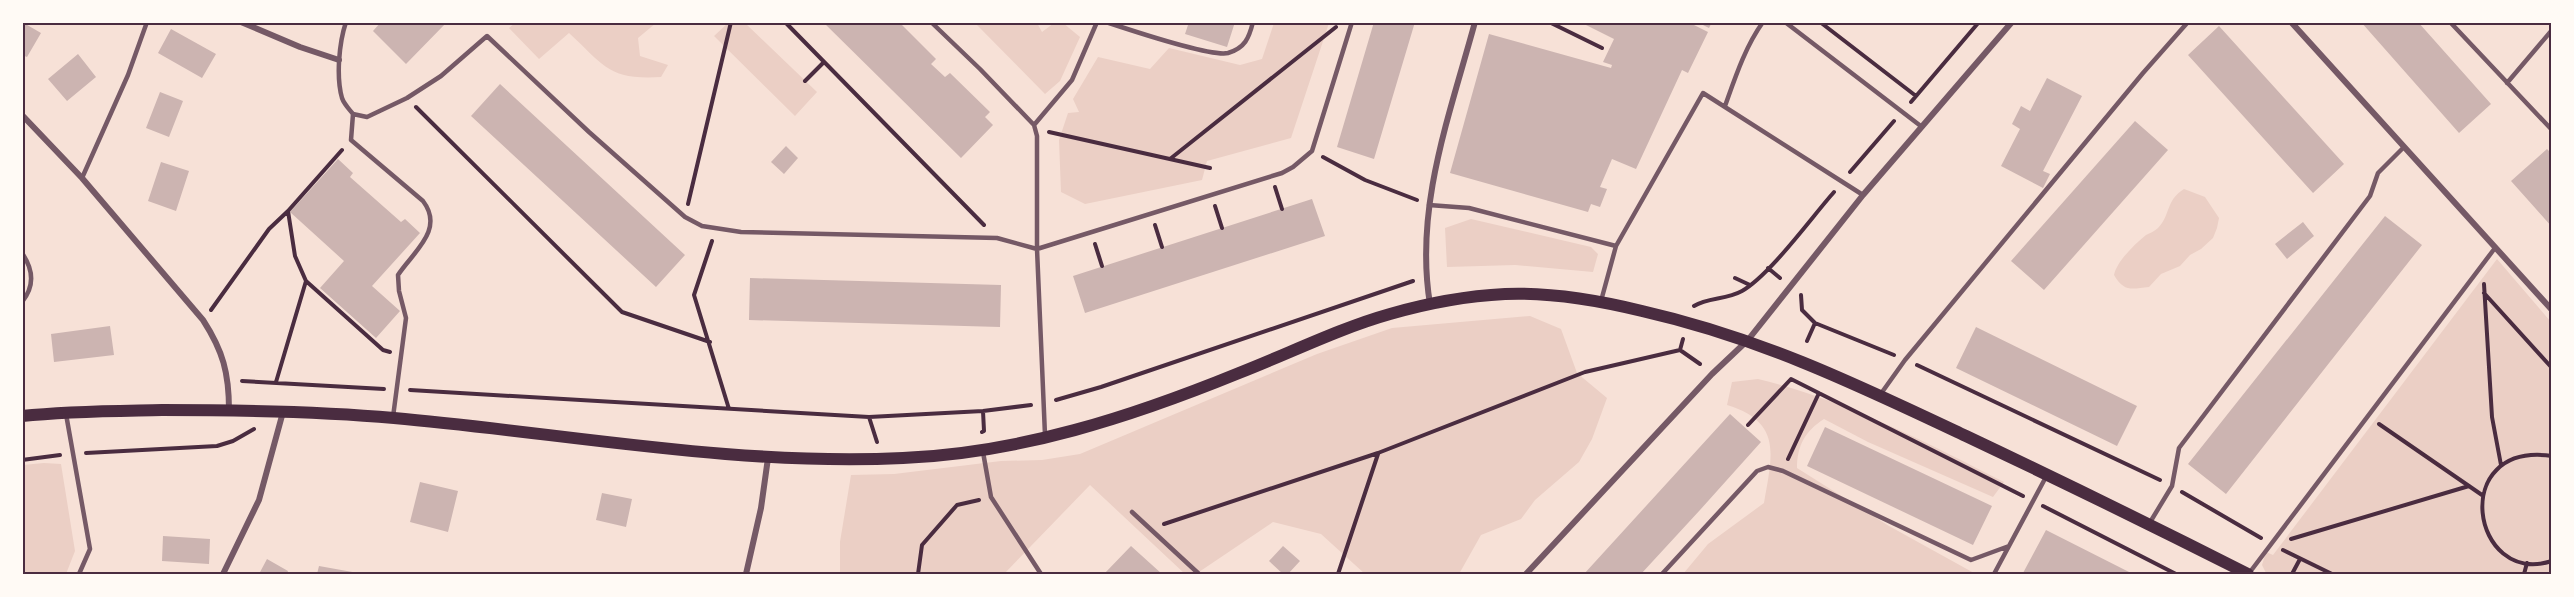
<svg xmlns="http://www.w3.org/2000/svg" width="2574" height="597" font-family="'Fira Sans Condensed',sans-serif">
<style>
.green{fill:#ebcfc5}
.building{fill:#ccb4b1}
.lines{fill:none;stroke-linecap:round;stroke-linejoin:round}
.path{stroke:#4a2c40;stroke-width:4}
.service{stroke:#755966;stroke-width:4.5}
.minor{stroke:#755966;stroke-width:6}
.secondary{stroke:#4a2c40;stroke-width:12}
.neatline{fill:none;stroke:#4a2c40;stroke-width:2}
</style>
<rect width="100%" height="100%" fill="#f7e1d7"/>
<path class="green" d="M516 22 656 23 638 38 640 56 668 65 661 77C608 80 605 66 569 33L539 59 509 28Z
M728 23H745L817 92 795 116 714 36Z
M975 23H1037L1042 32 1054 23H1063L1080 37 1060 81 1045 94Z
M1274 23H1329L1291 138 1207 161 1202 180 1085 204 1061 192 1059 140 1068 113 1079 112 1073 99 1098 57 1150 69 1169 48 1240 65 1262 59Z
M2184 189 2205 197 2219 218 2217 228 2213 238 2201 249 2190 255 2180 266 2161 274 2149 287C2131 289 2124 292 2114 275 2117 261 2134 245 2146 235 2150 233 2155 231 2158 228 2171 215 2165 201 2184 189Z
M1471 219 1591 247 1598 254 1593 272 1515 265 1447 267 1445 228Z
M2497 259 2551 322V574L2266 573 2262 565 2266 552 2273 555Z
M1530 316 1561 329 1577 373 1607 398 1592 439 1579 462 1535 500 1521 519 1481 535 1459 574H1365L1321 534 1273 522 1196 574H1185L1090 485 1004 574H840V542L851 475 894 474 1001 461 1042 460 1080 454 1317 354 1392 328Z
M1758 379C1845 400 1924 441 2004 482L1993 497 1868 442 1824 419C1805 431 1797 446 1797 468L1889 526 1974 573 1973 574H1683L1708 544 1764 503C1772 456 1783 422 1727 405L1732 382Z
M44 463 61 464 75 551 66 574H23V465Z"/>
<path class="building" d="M22 22 41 33 27 57 22 55Z
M381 22H447L406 64 373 31Z
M823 22H899L936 59 931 64 945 77 950 73 990 112 985 117 993 125 961 158Z
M1189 22H1235L1227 47 1185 34Z
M1374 22H1415L1374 159 1337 147Z
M1580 22H1688L1708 32 1688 73 1682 70 1636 169 1612 159 1600 187 1607 189 1600 207 1591 204 1588 212 1450 173 1489 34 1611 68 1612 65 1603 62 1614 39Z
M1697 22H1712L1709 28Z
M2361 22H2418L2491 104 2459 133Z
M2219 26 2344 164 2313 193 2188 55Z
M171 29 216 54 202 78 158 53Z
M78 54 96 77 67 101 48 79Z
M2047 78 2082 96 2043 171 2050 174 2043 188 2001 166 2020 129 2012 124 2021 106 2030 111Z
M500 84 685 255 656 287 471 116Z
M160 92 183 101 169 137 146 128Z
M2135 121 2168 150 2044 290 2011 261Z
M786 146 798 158 784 174 771 162Z
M2547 149 2552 154V227L2511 181Z
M338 159 353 173 350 177 401 222 405 219 420 233 372 286 400 311 376 338 320 288 344 261 290 212Z
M161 162 189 171 176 211 148 201Z
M1312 199 1325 236 1085 313 1073 276Z
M2385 216 2422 245 2226 494 2188 464Z
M2303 222 2314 236 2287 259 2275 244Z
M750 278 1001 285 1000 327 749 320Z
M110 326 114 355 54 362 51 334Z
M1976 327 2137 406 2117 446 1956 368Z
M1730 414 1761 442 1700 510 1641 574H1584Z
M1825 427 1992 506 1973 545 1807 466Z
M420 482 458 491 448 532 410 522Z
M602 493 632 499 626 527 596 520Z
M2046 530 2133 574 2023 573Z
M163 536 210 539 209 564 162 561Z
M1131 546 1162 574H1104Z
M1283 546 1300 561 1288 574H1283L1269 561Z
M267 559 288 571 287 574H259Z
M319 566 358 573V574H317Z"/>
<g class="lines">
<path class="path" d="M785 22 984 225
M1549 22 1602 48
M1820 22 1916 96
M805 81 824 62
M1911 102 1979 22
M416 107 622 312 710 342
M1049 132 1210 168
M1323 157 1365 180 1417 200
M1170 159 1336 27
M1850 172 1894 121
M1275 187 1282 209
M688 204 731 22
M1215 206 1222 228
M1155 225 1162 247
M712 241 694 295 729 409
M1095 244 1102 266
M1768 268 1780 278
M1735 278 1750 285
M306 281 383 350 390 352
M2484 284 2492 417 2501 465
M2484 293 2552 368
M1801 295 1802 310 1815 323 1894 355
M1694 306C1708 297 1726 300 1742 291 1770 275 1811 218 1834 192
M211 310 269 229 288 211
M1683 339 1680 350 1700 364
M1807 341 1815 323
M1917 365 2160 480
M242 381 384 389
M276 382 306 281 295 256 288 211 342 150
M410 390 869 417 983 411 1031 405
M1056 400 1101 387 1413 281
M869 417 877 442
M2379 424 2482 495
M1748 425 1791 379 2023 496
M982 432 984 431 983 411
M86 453 217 446 233 441 254 429
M2552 456C2448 441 2471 587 2552 561
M1788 459 1819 393
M22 460 60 455
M2182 492 2261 538
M2043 506 2176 574
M1164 524 1378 453 1585 372 1680 350
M2291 539 2469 486
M2283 550 2332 574
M918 574 922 545 957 505 979 500
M1338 574 1378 454
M2292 574 2300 559
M2524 574 2527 563"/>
<path class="service" d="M346 22C339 43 336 77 342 98 344 104 349 109 353 114L367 117 407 98 441 76 487 36 589 132 685 217 702 226 741 232 997 238 1037 249 1282 173 1293 167 1312 151 1352 22
M931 22 980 69 1034 125 1037 136V249L1045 435
M1106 22C1127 29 1212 57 1228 53 1245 48 1249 38 1253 22
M1785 22 1922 127
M2450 22 2552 130
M2507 83 2552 30
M1725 106C1735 78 1745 47 1763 22
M353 114 351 140 423 201C445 230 413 252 398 275L399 291 406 318 393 417
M1034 125 1072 80 1097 22
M82 178 128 75 147 22
M1429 205 1469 208 1616 246 1703 93 1863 195
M22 253C33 269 35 286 22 302
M1601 301 1616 246
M1880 395 1905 360 2143 73 2188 22
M66 414 90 549 79 574
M983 452 991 497 1041 574
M1132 512 1199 574
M2149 524 2172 486 2179 448 2370 196 2378 173 2404 147
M2250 572 2495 248
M1662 574 1757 471 1768 467 1783 471 1971 560 2009 546
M1994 574 2047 475"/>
<path class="minor" d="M241 22 300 47 339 60
M2291 22 2552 310
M22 115 82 178 203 320C223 351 229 373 229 410
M1430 304C1414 208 1450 114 1475 22
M223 574 259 500 283 412
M746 574 761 508 768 458
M1526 574 1712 374 1748 340 1863 195 2012 22"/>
<path class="secondary" d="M22 416C69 411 115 411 162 410 239 410 317 411 394 418 564 433 731 466 903 458 1020 453 1131 417 1239 373 1288 354 1340 328 1390 314 1428 303 1466 296 1505 294 1551 292 1597 300 1642 311 1761 338 1858 385 1966 436 2061 481 2155 527 2248 574"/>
</g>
<rect width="2574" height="597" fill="none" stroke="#fffaf5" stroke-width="48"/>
<rect x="24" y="24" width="2526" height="549" class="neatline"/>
</svg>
